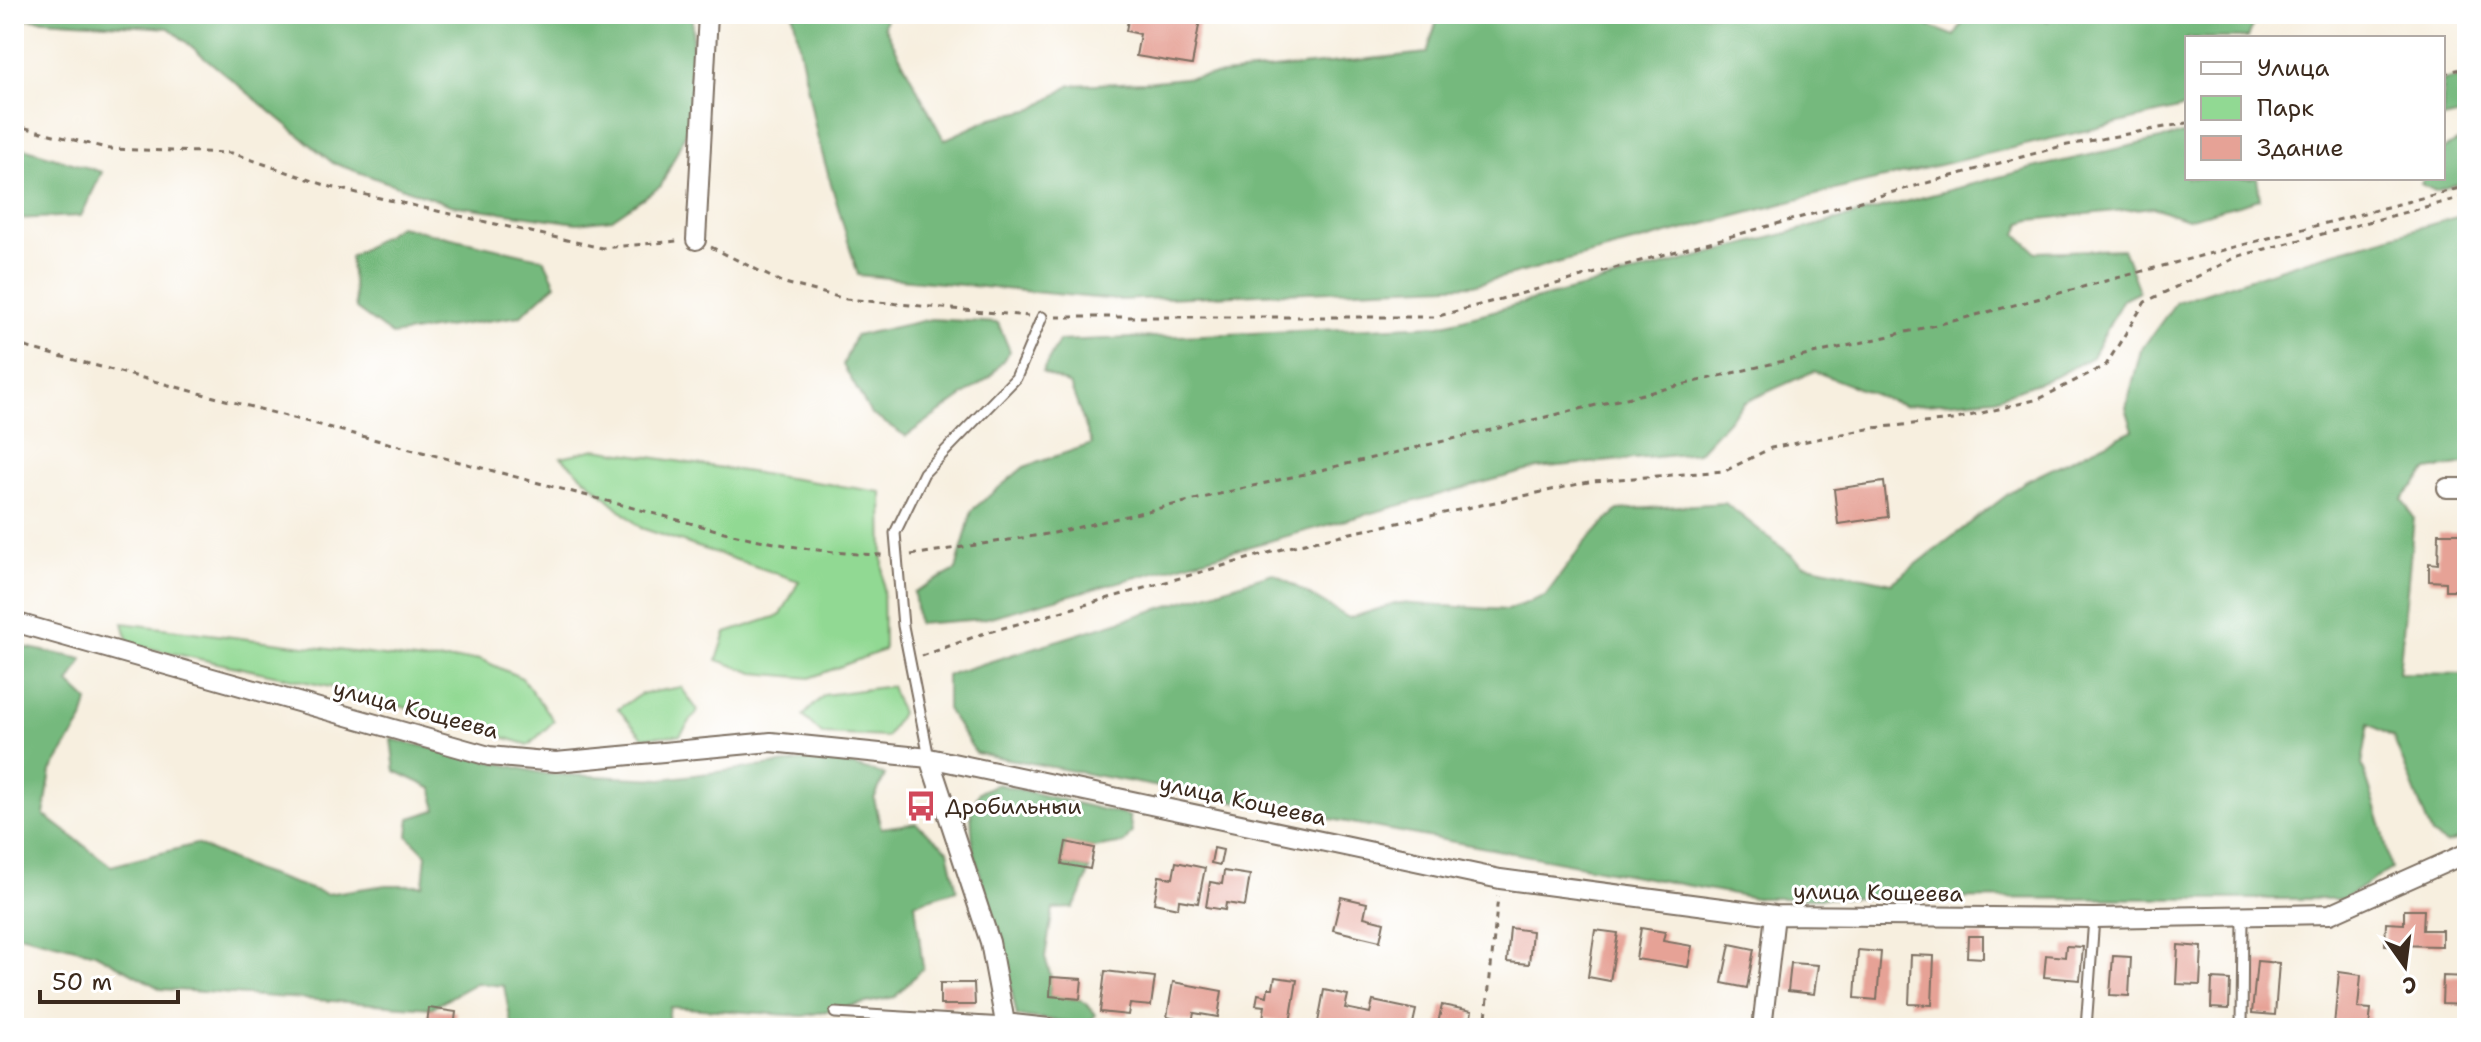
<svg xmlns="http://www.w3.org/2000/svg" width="2481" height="1042" font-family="'Shantell Sans',sans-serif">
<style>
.green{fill:#91d993;stroke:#668258;stroke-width:2}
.forest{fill:#74b97d;stroke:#58724e;stroke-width:2}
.building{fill:#e6a296}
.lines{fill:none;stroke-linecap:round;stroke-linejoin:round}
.lane-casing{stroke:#7d6f62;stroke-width:13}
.street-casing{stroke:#7d6f62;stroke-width:22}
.path{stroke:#7d6f62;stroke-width:3;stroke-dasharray:6 6;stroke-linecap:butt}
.lane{stroke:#fff;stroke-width:9}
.street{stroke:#fff;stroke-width:18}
.labels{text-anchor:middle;stroke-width:6;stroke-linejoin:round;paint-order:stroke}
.street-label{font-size:22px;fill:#3b2a1e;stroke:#fff}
.poi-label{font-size:22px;fill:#3b2a1e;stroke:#fff;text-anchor:start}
</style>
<rect width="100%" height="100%" fill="#fff"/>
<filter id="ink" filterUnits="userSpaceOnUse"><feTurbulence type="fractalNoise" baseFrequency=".0125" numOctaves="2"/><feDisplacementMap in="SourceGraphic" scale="16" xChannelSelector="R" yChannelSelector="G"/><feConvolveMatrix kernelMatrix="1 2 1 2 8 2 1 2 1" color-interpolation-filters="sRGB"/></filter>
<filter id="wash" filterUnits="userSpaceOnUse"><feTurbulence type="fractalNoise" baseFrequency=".006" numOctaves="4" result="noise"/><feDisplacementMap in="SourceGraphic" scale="32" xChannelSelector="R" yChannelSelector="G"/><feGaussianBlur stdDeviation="1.8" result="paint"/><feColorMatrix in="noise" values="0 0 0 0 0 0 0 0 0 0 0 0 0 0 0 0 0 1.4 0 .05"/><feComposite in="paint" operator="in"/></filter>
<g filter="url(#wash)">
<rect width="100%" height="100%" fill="#f7efdf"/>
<path class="green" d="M596 449 882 492 884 650 810 678 754 673 717 660 726 633 781 615 799 581 641 528 561 457Z
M123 623 423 661 480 659 522 678 554 721 529 745 358 693 129 644Z
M891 686 901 713 887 737 822 734 803 716 824 695Z
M681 687 698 711 680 735 643 737 618 709 641 694Z"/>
<path class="forest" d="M14 14H693L690 124 661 186 612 219 577 223 451 205 333 163 169 28 14 18Z
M793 14H887L884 26 944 140 992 118 1034 109 1071 85 1145 82 1427 53 1439 14H1898L1955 36 1967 14H2026L2048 21 2052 14H2250L2253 24 2247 38H2187V107L1854 185 1473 285 1117 300 858 275 817 136Z
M2467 76V114L2443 119V81Z
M2187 133V178H2257L2260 199 2187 219 2153 207 2031 220 2021 223 2017 234 2036 252 2123 249 2139 291 2123 299 2092 357 2057 376 1995 398 1904 406 1814 371 1745 402 1698 453 1537 468 983 619 918 624 914 592 956 570 972 510 1024 467 1092 444 1070 385 1042 372 1059 341 1440 325 2037 167Z
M2467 137V181L2435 191 2421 184 2424 178H2443V149Z
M14 145 102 172 81 216 14 219Z
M2467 214V459L2465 464 2428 470 2402 499 2414 518 2399 673 2467 674V837L2446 844 2432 835 2393 737 2369 724 2362 764 2382 827 2391 869 2343 899 1755 898 976 753 947 709V675L1273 573 1349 618 1398 603 1507 610 1545 596 1585 542 1618 510 1725 503 1803 564 1892 583 2024 482 2133 430 2126 408 2141 350 2176 302 2310 259Z
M399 226 544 259 556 284 520 316 392 335 356 309 350 257Z
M931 319 998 323 1010 351 991 376 906 436 871 414 843 365 855 336Z
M14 645 83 659 69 683 88 701 83 720 51 771 44 815 111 866 196 844 254 870 326 894 386 885H423L426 854 408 836 410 818 436 810 433 789 395 771 391 739 546 774 662 779 827 758 885 775 874 799 881 828 916 823 948 850 957 890 915 903 923 968 895 997 803 1016 670 1007 666 1028H512L504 986 476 983 431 1008 161 989 95 953 23 935H14Z
M997 784 1129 816 1132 832 1124 843 1094 848 1066 843 1062 864 1090 869 1081 894 1073 908 1053 909 1045 957 1051 977 1050 995C1070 999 1085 996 1095 1015L1088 1024 1017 1016 1002 945 973 851 971 813 979 792Z"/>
<g id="blocks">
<path class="building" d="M1129 14H1201L1192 65 1136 56 1140 34 1126 31Z
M1884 482 1888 517 1838 524 1834 489Z
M2439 533H2466L2467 590H2446V582L2429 581V563L2438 564Z
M1066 842 1094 848 1090 869 1062 864Z
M1214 848 1223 850 1220 865 1211 863Z
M1176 862 1205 868 1198 903 1179 900 1178 908 1154 903 1159 876 1173 878Z
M1224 871 1250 875 1245 906 1226 903 1225 910 1206 907 1210 882 1222 884Z
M1341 897 1367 903 1364 917 1384 922 1380 941 1333 930Z
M2404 910H2424L2423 930H2442V946L2385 945 2386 923 2404 924Z
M1510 928 1532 931 1529 964 1507 962Z
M1641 928 1665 932 1663 941 1692 946 1688 967 1636 959Z
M1595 930 1618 933 1610 981 1588 977Z
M1968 936H1983V958L1967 957Z
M1730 944 1754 949 1747 988 1722 983Z
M2178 945 2202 947 2200 985 2176 984Z
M2066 946 2083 947 2080 980 2044 977 2046 955 2065 957Z
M1858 950 1881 952 1877 1000 1855 998Z
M1911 955 1934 956 1932 1005 1909 1004Z
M2113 956 2131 957 2129 996 2110 995Z
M2257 961 2279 963 2275 1015 2252 1013Z
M1791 963 1818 965 1814 994 1788 991Z
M1105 971 1155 977 1151 1006 1130 1004 1128 1015 1100 1012Z
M2339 972 2361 975 2358 1008 2371 1009 2369 1028 2334 1026Z
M2443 976 2467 977V1005L2442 1004Z
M1051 977 1082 979 1080 999 1050 996Z
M1275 977 1297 980 1290 1023 1263 1018 1265 1006 1256 1005 1258 994 1267 996 1268 988H1273Z
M2212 979 2230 980 2229 1009 2211 1008Z
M1173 982 1222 991 1218 1017 1194 1013 1192 1022 1167 1017Z
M940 983H974L975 1005H940Z
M1324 990 1348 995 1345 1008 1370 1013 1373 1001 1416 1010 1412 1028H1317Z
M1442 1005 1472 1011 1469 1028H1437Z
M429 1008 456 1012 454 1028 427 1024Z
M1508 1021 1528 1023 1527 1028H1508Z"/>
</g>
</g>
<g filter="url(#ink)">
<use href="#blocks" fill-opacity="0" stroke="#7d6f62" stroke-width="2"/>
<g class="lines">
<g class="lane-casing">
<path id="lane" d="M929 758 903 626 895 533 924 473 1016 378 1042 317
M835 1013 1005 1023
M2086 1028 2094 918
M2242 1028 2243 917"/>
</g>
<g class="street-casing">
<path id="street" d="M696 240 708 14
M2447 488H2467
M14 622 489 756 556 762 771 742 929 758 1500 879 1775 915 2094 918 2330 914 2467 853
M929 758 990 942 1006 1028
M1005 1023 1049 1028
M1762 1028 1775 915"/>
</g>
<path class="path" d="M2443 73 2467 68
M14 125 110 149 232 153 331 187 602 248 677 241
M711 247 781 282 846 299 1028 316
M1056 317H1435L2062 146 2187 123
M14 344 724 532C778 545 829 554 883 555
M911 555 1054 533 1957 320 2467 186
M922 656 982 634 1300 544 1593 481 1725 471 1771 448 1873 428 1953 420 2039 399 2106 365 2145 302 2239 256 2467 196
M1485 1028 1498 896"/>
<use href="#lane" class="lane"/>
<use href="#street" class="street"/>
</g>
</g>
<defs>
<g id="bus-bare" transform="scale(2.4)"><path d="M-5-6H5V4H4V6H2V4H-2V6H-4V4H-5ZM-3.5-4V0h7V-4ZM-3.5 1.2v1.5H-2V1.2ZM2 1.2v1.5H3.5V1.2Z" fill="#d1495b" stroke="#fff" stroke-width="2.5" paint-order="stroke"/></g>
</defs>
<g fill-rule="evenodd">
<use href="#bus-bare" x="921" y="806"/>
</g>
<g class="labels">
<g class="street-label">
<text transform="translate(416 709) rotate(15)" y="8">улица Кощеева</text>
<text transform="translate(1243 800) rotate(12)" y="8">улица Кощеева</text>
<text transform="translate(1878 892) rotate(1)" y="8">улица Кощеева</text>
</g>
<g class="poi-label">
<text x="945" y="814">Дробильныи</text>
</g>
</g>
<rect width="2481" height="1042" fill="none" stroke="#fff" stroke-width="48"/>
<rect x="2185" y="36" width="260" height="144" fill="#ffffff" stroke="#b1aaa5" stroke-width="2"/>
<rect x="2201" y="62" width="40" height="12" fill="#ffffff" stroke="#b1aaa5" stroke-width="2"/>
<text x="2257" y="76" font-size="24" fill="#3b2a1e">Улица</text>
<rect x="2201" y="96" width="40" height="24" fill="#91d993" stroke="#b1aaa5" stroke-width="2"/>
<text x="2257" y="116" font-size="24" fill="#3b2a1e">Парк</text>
<rect x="2201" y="136" width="40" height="24" fill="#e6a296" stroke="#b1aaa5" stroke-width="2"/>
<text x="2257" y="156" font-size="24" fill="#3b2a1e">Здание</text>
<g transform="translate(2405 966) rotate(166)" stroke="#ffffff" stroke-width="6" paint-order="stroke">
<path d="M0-6L14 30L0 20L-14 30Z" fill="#3b2a1e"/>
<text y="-12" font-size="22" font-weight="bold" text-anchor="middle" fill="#3b2a1e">С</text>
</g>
<path d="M40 990v12h138v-12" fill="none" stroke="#3b2a1e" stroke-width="4"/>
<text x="52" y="990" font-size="24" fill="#3b2a1e" stroke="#ffffff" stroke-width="6" paint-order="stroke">50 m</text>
</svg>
